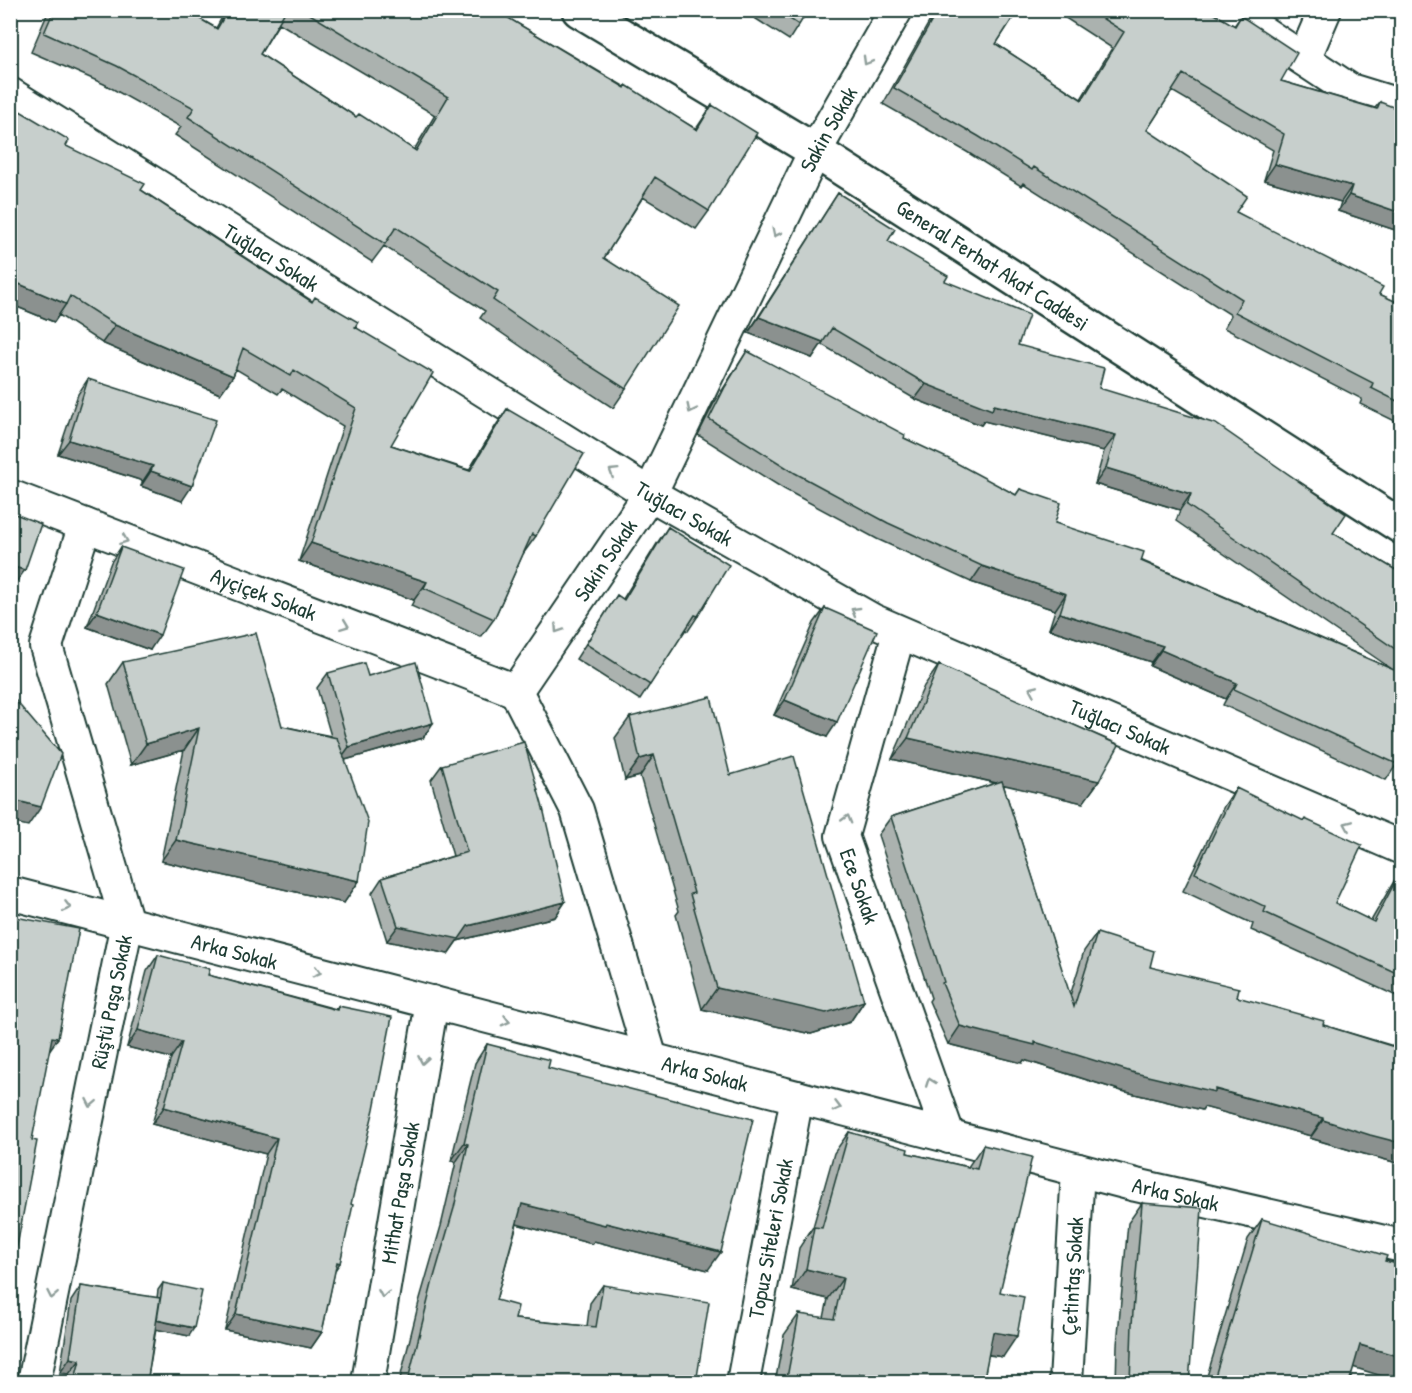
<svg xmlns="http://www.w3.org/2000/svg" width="1412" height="1393" font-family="'Patrick Hand',sans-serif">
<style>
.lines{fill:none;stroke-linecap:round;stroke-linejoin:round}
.street-casing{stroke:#1f3d34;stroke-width:36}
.secondary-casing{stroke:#1f3d34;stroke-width:38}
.street{stroke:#fff;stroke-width:32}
.secondary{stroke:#fff;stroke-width:33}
.wall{fill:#abb2af;stroke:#1f3d34;stroke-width:1.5;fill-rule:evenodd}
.shaded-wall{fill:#8b918f;stroke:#1f3d34;stroke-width:1.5}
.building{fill:#c7cfcc;stroke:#1f3d34;stroke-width:1.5}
.oneway{stroke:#8f9e9a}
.labels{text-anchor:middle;stroke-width:6;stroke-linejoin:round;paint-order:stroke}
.street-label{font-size:22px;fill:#1f3d34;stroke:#fff}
</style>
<rect width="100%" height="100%" fill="#fff"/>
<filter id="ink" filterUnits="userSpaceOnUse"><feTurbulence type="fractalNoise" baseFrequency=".0167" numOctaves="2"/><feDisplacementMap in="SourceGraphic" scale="12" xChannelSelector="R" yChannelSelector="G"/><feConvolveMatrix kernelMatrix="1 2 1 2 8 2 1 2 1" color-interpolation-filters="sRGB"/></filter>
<g filter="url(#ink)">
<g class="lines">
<g class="street-casing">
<g id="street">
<path d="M1229 10 1350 90 1402 106"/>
<path d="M1304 59 1325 10"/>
<path id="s1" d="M10 94 650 494 872 620 1402 848"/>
<path id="s2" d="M10 496 516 691"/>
<path id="s3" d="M899 633 842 836 949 1137"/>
<path id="s4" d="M10 893 1136 1185 1402 1246"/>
<path id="s5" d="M651 1059 577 810 516 691 650 494 815 151 896 10"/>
<path id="s6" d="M34 1382 127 923 46 646 85 525"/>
<path id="s7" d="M368 1382 432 1002"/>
<path id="s8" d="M743 1382 797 1097"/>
<path id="s9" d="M1066 1382 1078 1170"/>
</g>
</g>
<g class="secondary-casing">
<g id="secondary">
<path id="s10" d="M579 10 815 151 1402 527"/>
</g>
</g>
<use href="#street" class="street"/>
<use href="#secondary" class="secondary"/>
</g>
<path class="wall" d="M49 10H185L216 28 226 10H495L696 129 712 105 709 211 696 229 643 197 604 258 626 389 613 408 555 370 480 318 485 311 384 246 372 262 175 135 181 127 104 84 31 52ZM279 23 435 115 414 150 356 117 260 54Z
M742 10H808L789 40Z
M936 10H1018L996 44 1081 99 1112 48 1053 10H1208L1234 26 1241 16 1281 81 1375 108 1380 102 1401 232 1338 211 1341 202 1264 180 1273 150 1172 91 1147 130 1236 212 1379 294 1401 304V424L1360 404 1362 399 1224 328 1231 315 1023 183 1021 186 967 152 883 104Z
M10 105 66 146 141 190 312 301 355 327 391 445 469 470 495 427 507 409 536 536 523 554 494 619 481 637 411 606 414 600 299 561 343 426 282 389 278 394 236 369 233 376 220 394 102 343 59 315 54 322 10 304Z
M838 193 888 241 945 281 1018 345 1099 388 1333 533 1401 573V755L1397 764 1386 780 1223 705 1226 699 1150 666 1151 662 1049 629 1055 610 971 582 877 539 784 489 698 435 714 403 747 351 904 438 1016 495 1020 489 1055 523 1392 669 1176 521 1180 510 1095 484 1104 451 984 421 981 425 915 399 821 344 812 358 748 333Z
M88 379 182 501 141 486 143 481 58 454 78 394Z
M668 527 698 616 688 631 685 630 640 700 576 659 617 595 623 599 658 542Z
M121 547 150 650 87 627 111 562Z
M825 608 827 737 774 715 814 623Z
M123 662 282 726 331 736 317 688 328 673 368 676 423 738 345 760 359 881 344 903 161 861 184 750 131 765 108 684Z
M939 665 1099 781 1083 803 1003 784 1070 996 1084 951 1097 933 1150 967 1237 997 1323 1025 1397 1047 1401 1035V1164L1357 1152 1310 1138 1311 1136 1204 1107 1202 1110 1122 1091 1024 1060 1022 1063 948 1044 929 1001 931 998 878 835 891 817 996 783 892 759 924 686Z
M630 717 730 775 864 1001 850 1022 811 1034 702 1009 676 915 679 911 640 776 625 780 615 738Z
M442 765 565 902 555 917 457 941 448 954 387 941 372 893 382 878 453 856 431 780Z
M1236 788 1335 903 1371 921 1393 883 1401 870V998L1251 930 1253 924 1183 891 1224 806Z
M158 955 208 975 336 1009 338 1006 351 1204 340 1263 335 1270 322 1332 311 1348 225 1330 266 1154 152 1124 171 1058 127 1047 147 971Z
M487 1044 548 1068 708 1270 594 1241 592 1244 517 1224 496 1300 515 1319 587 1326 590 1303 603 1285 696 1383H399L419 1302 441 1226 456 1162 451 1161 475 1063Z
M849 1132 907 1153 968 1167 983 1145 1000 1292 1003 1357 988 1355 983 1383H775L784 1335 799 1314 824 1318 828 1299 792 1290 799 1248 813 1227 834 1153Z
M1142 1203 1189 1383H1116L1117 1345 1128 1223Z
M1262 1219 1353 1368 1349 1383H1205L1248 1239Z
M163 1283 189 1336 156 1329 147 1383H68L69 1374 60 1373 71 1301 81 1286 157 1298 158 1290Z"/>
<path class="shaded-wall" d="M1387 10H1401V15Z
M1275 164 1352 186 1341 202 1264 180Z
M1349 195 1401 213V232L1338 211Z
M10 280 66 304 54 322 10 304Z
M759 317 823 342 812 358 748 333Z
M115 325 233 376 220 394 102 343Z
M926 384 994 405 1116 435 1104 451 984 421 981 425 915 399Z
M69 440 153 466 143 481 58 454Z
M1106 468 1191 494 1180 510 1095 484Z
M151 471 192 486 182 501 141 486Z
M311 543 427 582 414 600 299 561Z
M10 566 25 570 11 589H10Z
M982 566 1066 594 1055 610 971 582Z
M97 612 160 635 150 650 87 627Z
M1060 613 1163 646 1151 662 1049 629Z
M1161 650 1237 683 1226 699 1150 666Z
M785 700 837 722 827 737 774 715Z
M433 723 423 738 338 762 349 747Z
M199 728 184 750 131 765 146 744Z
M908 738 1099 781 1083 803 892 759Z
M654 755 640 776 625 780 640 759Z
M10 799 41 807 28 826 10 822Z
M176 840 359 881 344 903 161 861Z
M565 902 555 917 457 941 448 954 387 941 398 926H468Z
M717 988 864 1001 850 1022 811 1034 702 1009Z
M960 1026 1035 1042 1323 1118 1311 1136 1204 1107 1202 1110 1122 1091 1024 1060 1022 1063 948 1044Z
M138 1030 182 1042 171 1058 127 1047Z
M52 1037 58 1038 44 1058Z
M164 1107 277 1138 266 1154 152 1124Z
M1323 1120 1401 1143V1164L1357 1152 1310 1138Z
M464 1143 468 1144 456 1162 451 1161Z
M522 1204 606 1223 721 1252 708 1270 594 1241 592 1244 509 1222Z
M806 1269 843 1278 828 1299 792 1290Z
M236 1314 322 1332 311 1348 225 1330Z
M155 1320 194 1328 189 1336 150 1328Z
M993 1332 1017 1336 1003 1357 978 1353Z
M1360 1345 1401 1357V1382L1346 1365Z
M70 1358 80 1360 69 1374 60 1373Z
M860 1374 901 1383H854Z
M409 1376 464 1383H404Z"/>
<path class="building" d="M54 10H185L217 29 228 10H286L260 54 356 117 359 114 416 151 448 97 303 10H495L625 88 626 85 697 130 712 105 757 133 709 211 655 177 604 258 679 306 626 389 568 352 493 300 498 292 396 227 385 244 188 117 194 108 117 66 44 33Z
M776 10H808L799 25Z
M938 10H1018L996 44 1082 100 1124 32 1089 10H1208L1235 26 1241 16 1297 53 1281 81 1377 109 1380 102 1401 110V213L1349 195 1352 186 1275 164 1284 134 1183 74 1147 130 1247 196 1236 212 1383 287 1379 294 1401 304V403L1371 388 1373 383 1235 312 1242 299 1034 167 1032 170 978 136 894 88Z
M10 105 69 140 66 146 145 184 141 190 223 244 312 302 315 297 358 322 355 327 433 373 391 445 470 471 507 409 584 454 536 536 532 534 494 619 424 588 427 582 311 543 356 408 294 370 291 376 243 348 233 376 115 325 70 296 66 304 10 280Z
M838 193 895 229 888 241 948 276 945 281 1029 315 1018 345 1104 368 1099 388 1216 424 1346 514 1333 533 1401 573V653L1187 505 1191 494 1106 468 1116 435 994 405 992 410 926 384 832 328 823 342 759 317Z
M747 351 905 435 904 438 949 459 1016 495 1020 489 1061 503 1055 523 1144 552 1141 561 1394 670 1401 656V755L1397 764 1234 689 1237 683 1161 650 1163 646 1060 613 1066 594 982 566 888 523 795 473 709 419 725 387Z
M88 379 216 420 192 486 151 471 153 466 69 440Z
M10 512 41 524 25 570 10 566Z
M668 527 729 565 698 616 695 615 650 685 586 644 617 595 624 600Z
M121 547 184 570 160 635 97 612Z
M825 608 877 631 837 722 785 700Z
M256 633 282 726 337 738 368 822 359 881 176 840 199 728 146 744 123 662Z
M10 640 14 652 10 653Z
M416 662 433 723 349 747 328 673 364 663 368 676Z
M939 665 1119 745 1099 781 908 738Z
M10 694 61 754 41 807 10 799Z
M711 697 730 775 794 756 864 1001 826 1013 717 988 690 894 694 893 654 755 640 759 630 717Z
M524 742 543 808 565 902 468 926 459 939 398 926 382 878 467 852 442 765Z
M1002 781 1074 1007 1097 933 1154 951 1150 967 1239 988 1237 997 1324 1021 1323 1025 1401 1049V1143L1370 1135 1323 1120V1118L1215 1089V1092L1135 1073 1035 1042V1045L960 1026 942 983 944 982 891 817Z
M1236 788 1304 821 1305 819 1362 845 1335 903 1374 922 1401 871V975L1264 912 1266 907 1195 873Z
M10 916 79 929 58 1038 52 1037 32 1140 37 1141 10 1283Z
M158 955 210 969 208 975 337 1010 338 1006 392 1017 374 1109 351 1204 353 1205 340 1263 337 1262 322 1332 236 1314 277 1138 164 1107 182 1042 138 1030Z
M487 1044 550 1060 548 1068 677 1101V1100L753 1119 721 1252 606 1223 605 1225 522 1204 496 1300 518 1306 515 1319 596 1327 603 1285 709 1302 696 1383H464L409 1376 432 1284 454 1208 468 1144 464 1143Z
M849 1132 908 1149 907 1153 977 1169 983 1145 1032 1157 1000 1292 1024 1297 1017 1336 993 1332 983 1383H901L860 1374 859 1383H786L799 1314 834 1319 843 1278 806 1269 814 1227 822 1228Z
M1142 1203 1202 1208 1189 1383H1130L1132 1324Z
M1262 1219 1387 1256 1385 1261 1401 1265V1357L1360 1345 1349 1383H1213Z
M163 1283 202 1291 194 1328 157 1320Z
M81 1286 160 1298 147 1383H74L80 1360 70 1358Z"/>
<defs><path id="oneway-chevron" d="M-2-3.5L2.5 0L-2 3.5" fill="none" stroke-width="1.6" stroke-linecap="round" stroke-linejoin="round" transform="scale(1.5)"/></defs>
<g class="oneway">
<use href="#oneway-chevron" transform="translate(867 61) rotate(120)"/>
<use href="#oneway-chevron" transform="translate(776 233) rotate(116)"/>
<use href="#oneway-chevron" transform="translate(691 409) rotate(116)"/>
<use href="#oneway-chevron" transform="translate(613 472) rotate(-148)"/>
<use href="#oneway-chevron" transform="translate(124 540) rotate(21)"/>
<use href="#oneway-chevron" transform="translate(855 611) rotate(-150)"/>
<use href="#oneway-chevron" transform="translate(345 625) rotate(21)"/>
<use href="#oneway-chevron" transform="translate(558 629) rotate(124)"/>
<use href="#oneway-chevron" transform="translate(1033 690) rotate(-157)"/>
<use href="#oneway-chevron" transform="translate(847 819) rotate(-74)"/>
<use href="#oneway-chevron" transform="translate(1348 825) rotate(-157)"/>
<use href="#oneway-chevron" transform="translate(67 907) rotate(14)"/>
<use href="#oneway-chevron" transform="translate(317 972) rotate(15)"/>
<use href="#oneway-chevron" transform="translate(506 1021) rotate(15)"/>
<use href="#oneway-chevron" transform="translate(423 1060) rotate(100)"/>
<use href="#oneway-chevron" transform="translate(930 1082) rotate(-110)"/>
<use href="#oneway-chevron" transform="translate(91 1103) rotate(101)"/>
<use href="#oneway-chevron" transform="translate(837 1107) rotate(15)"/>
<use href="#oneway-chevron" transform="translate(383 1294) rotate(100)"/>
<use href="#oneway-chevron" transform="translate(52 1295) rotate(101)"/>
</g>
</g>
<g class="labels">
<g class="street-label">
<text dy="8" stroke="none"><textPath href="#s5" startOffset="1038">Sakin Sokak</textPath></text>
<text dy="8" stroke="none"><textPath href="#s1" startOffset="308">Tuğlacı Sokak</textPath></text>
<text dy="8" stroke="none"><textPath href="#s10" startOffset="486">General Ferhat Akat Caddesi</textPath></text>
<text dy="8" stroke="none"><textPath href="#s1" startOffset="794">Tuğlacı Sokak</textPath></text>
<text dy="8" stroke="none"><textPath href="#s5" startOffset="552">Sakin Sokak</textPath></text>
<text dy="8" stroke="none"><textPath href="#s2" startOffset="272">Ayçiçek Sokak</textPath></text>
<text dy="8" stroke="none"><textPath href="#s1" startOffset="1280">Tuğlacı Sokak</textPath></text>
<text dy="8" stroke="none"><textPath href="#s3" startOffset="264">Ece Sokak</textPath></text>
<text dy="8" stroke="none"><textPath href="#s4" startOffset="232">Arka Sokak</textPath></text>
<text dy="8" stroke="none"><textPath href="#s6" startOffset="388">Rüştü Paşa Sokak</textPath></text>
<text dy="8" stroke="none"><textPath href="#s4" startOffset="718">Arka Sokak</textPath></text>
<text dy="8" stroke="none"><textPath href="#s7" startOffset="192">Mithat Paşa Sokak</textPath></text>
<text dy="8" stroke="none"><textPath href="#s4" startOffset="1204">Arka Sokak</textPath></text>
<text dy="8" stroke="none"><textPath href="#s8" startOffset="146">Topuz Siteleri Sokak</textPath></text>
<text dy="8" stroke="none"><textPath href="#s9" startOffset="106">Çetintaş Sokak</textPath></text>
</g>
</g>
<rect width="1412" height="1393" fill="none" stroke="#fff" stroke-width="36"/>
<rect x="18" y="18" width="1376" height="1357" fill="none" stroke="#1f3d34" stroke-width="2" filter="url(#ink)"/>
</svg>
